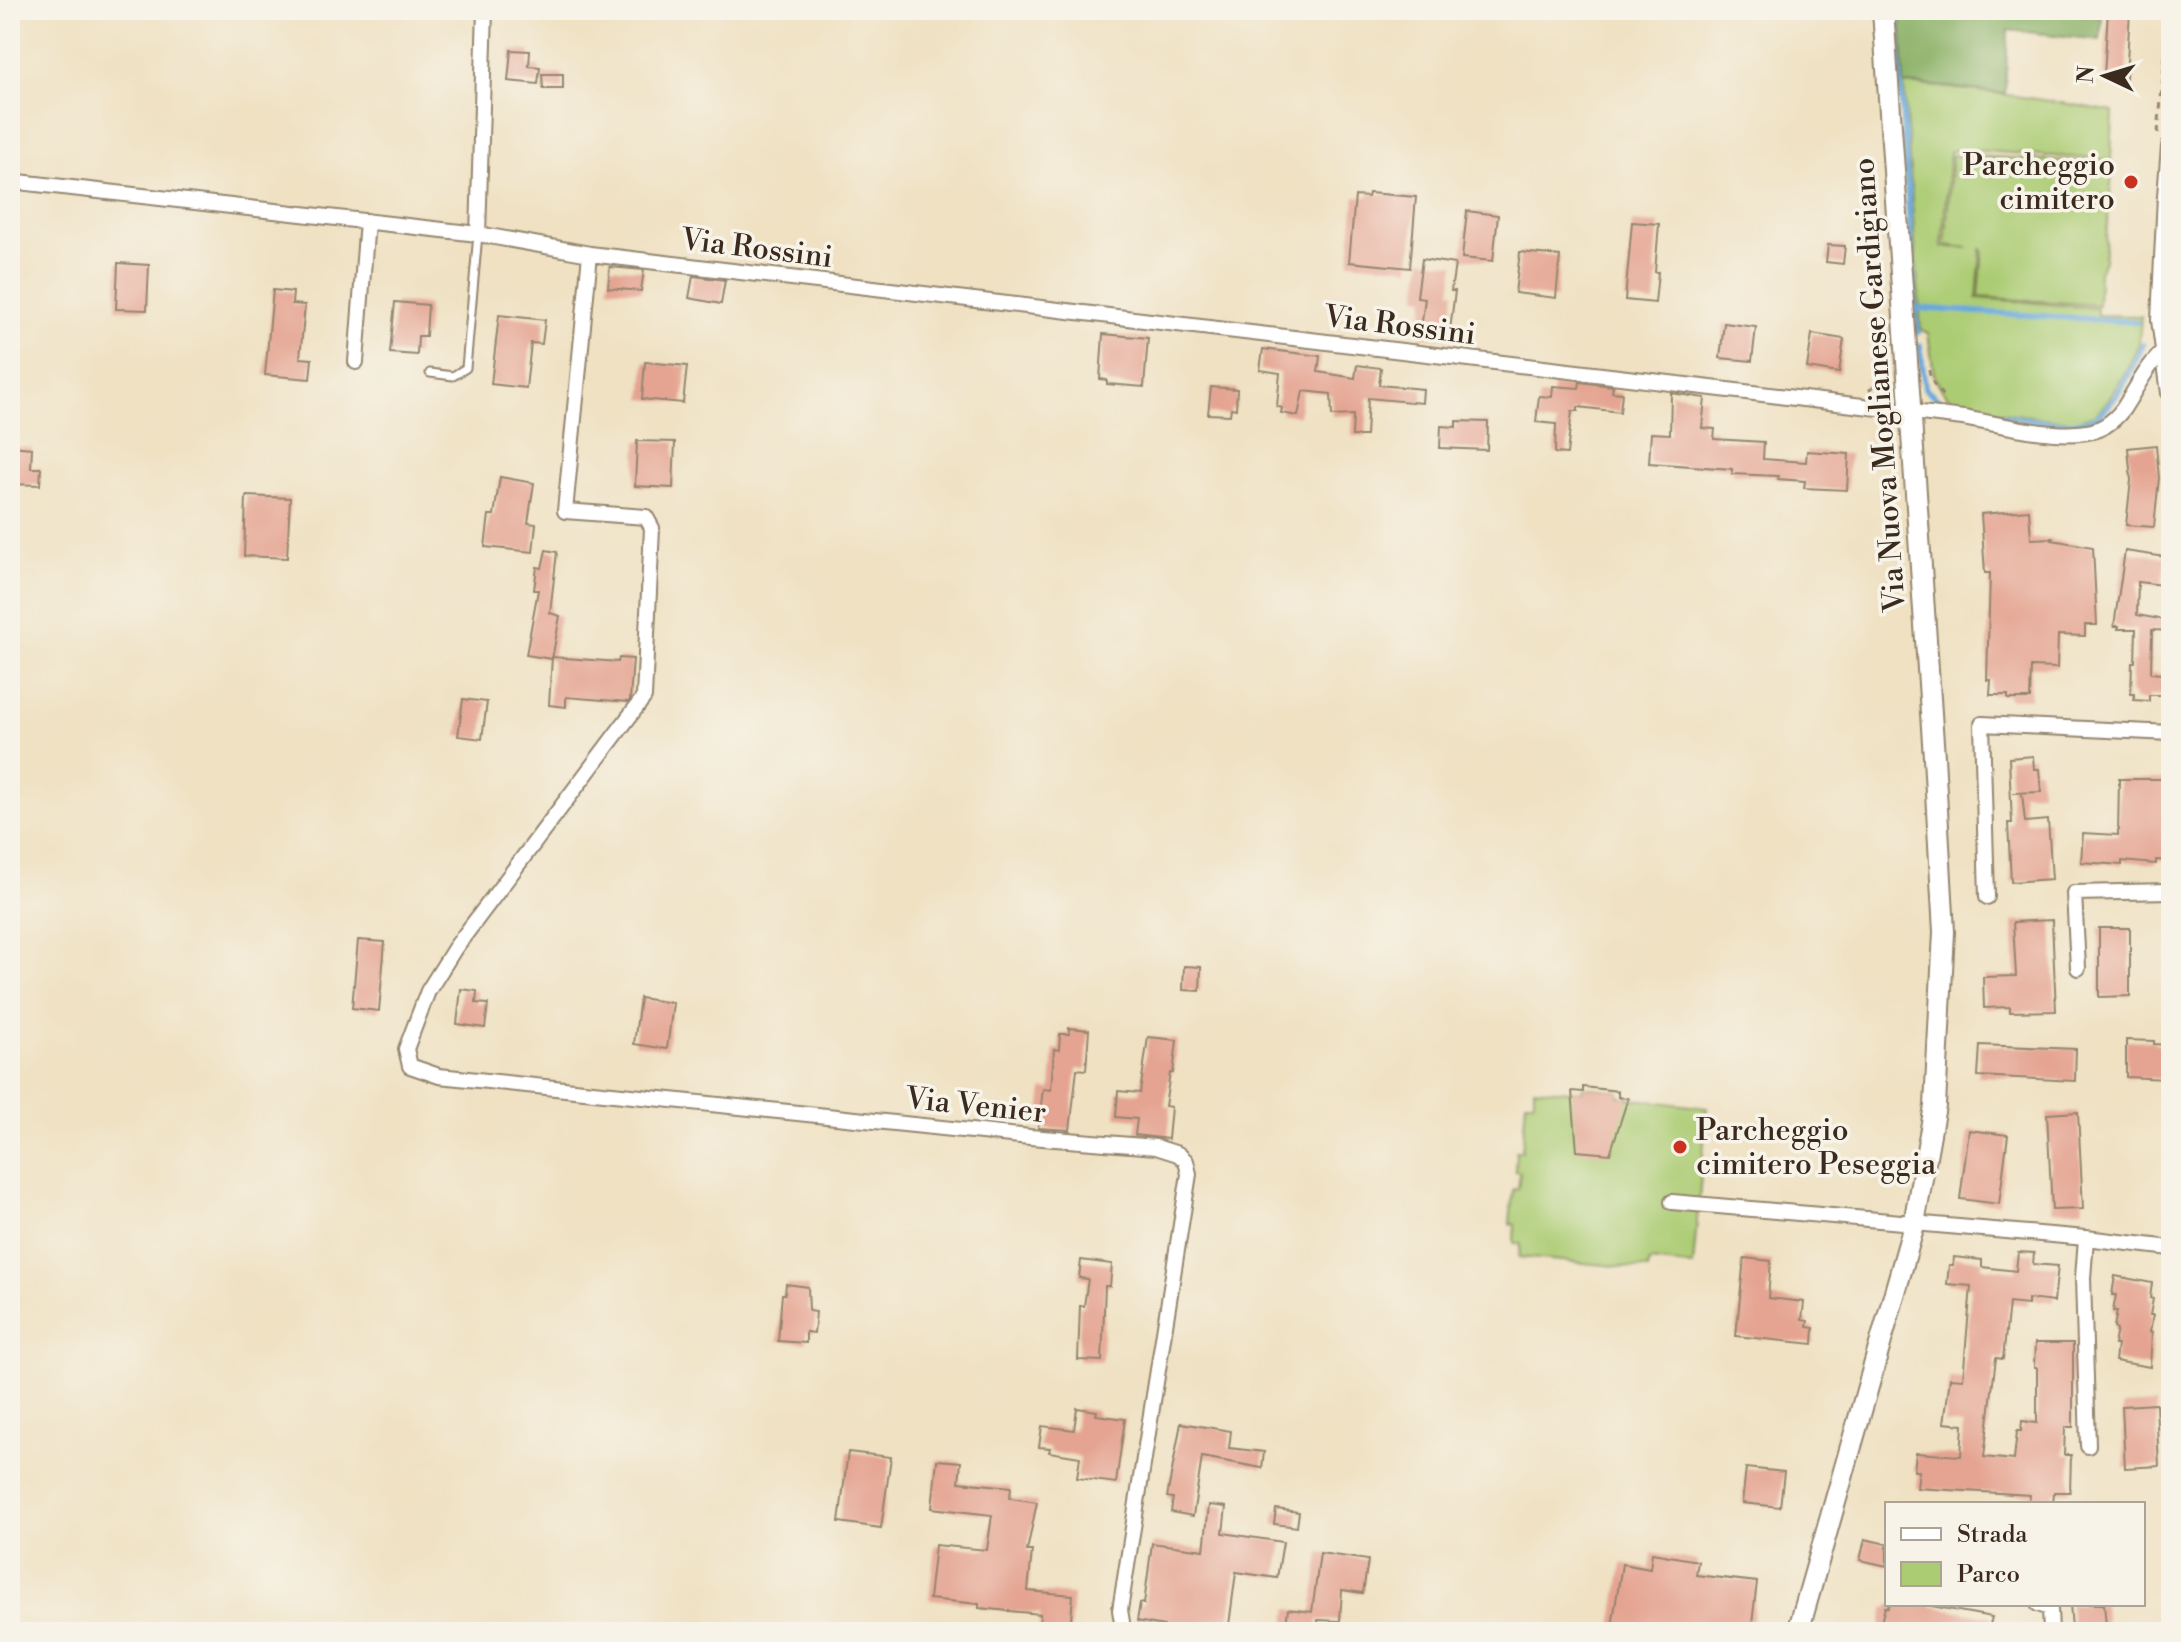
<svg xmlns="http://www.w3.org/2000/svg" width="2181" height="1642" font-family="'Libre Bodoni',serif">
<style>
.green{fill:#accc73;stroke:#747b48;stroke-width:2}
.forest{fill:#89b065;stroke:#626d42;stroke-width:2}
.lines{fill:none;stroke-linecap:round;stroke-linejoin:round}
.stream{stroke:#67a9db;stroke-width:6}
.building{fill:#e5a492}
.service-casing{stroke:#958670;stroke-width:11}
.minor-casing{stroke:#958670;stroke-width:18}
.tertiary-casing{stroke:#958670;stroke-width:22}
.secondary-casing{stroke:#958670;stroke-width:24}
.path{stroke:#958670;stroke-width:3;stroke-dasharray:6 6;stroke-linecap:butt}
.service{stroke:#fff;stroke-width:7}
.minor{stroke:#fff;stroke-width:14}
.tertiary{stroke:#fff;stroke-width:18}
.secondary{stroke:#fff;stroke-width:20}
.poi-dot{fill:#c8321e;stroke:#f7f3e8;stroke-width:3}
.labels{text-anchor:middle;stroke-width:7;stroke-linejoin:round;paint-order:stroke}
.poi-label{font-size:30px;fill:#3b2a1e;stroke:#f7f3e8;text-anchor:end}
.street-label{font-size:30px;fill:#3b2a1e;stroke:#f7f3e8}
</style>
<rect width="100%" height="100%" fill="#f7f3e8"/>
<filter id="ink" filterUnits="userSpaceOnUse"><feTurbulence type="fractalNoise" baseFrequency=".0125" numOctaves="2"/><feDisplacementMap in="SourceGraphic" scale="16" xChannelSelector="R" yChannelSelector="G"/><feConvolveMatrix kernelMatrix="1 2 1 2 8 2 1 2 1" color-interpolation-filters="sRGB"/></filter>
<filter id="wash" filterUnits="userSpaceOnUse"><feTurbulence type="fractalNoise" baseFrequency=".006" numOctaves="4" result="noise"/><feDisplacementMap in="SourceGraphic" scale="32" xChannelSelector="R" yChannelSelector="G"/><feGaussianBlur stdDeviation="1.8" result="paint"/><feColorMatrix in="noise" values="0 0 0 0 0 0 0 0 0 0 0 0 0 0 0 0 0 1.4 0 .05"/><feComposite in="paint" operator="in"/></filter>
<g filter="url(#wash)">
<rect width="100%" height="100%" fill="#efe1c2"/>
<path class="green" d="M1904 84C1974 89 2043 99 2113 112L2111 160 1983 151H1950L1942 247 1969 248 1945 245 1952 155 2113 163 2104 261 2099 272 2098 305 1979 297 1983 250 1981 249 1977 298 2097 308V315L2141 316 2139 344 2126 371 2106 403 2095 415 2075 421 2042 418 1976 408 1953 401 1941 389 1934 375 1928 333 1921 330Z
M1583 1087 1618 1091 1619 1097 1707 1108 1693 1266 1650 1261 1648 1269 1519 1257 1521 1244 1514 1243 1515 1224H1510L1513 1189H1518L1520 1172 1515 1171 1516 1151H1522L1526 1101H1534V1088L1582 1092Z"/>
<path class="forest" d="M1901 10H2069V13L2102 18 2100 40 2008 30 2005 94 1949 87 1904 84Z"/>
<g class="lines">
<path class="stream" d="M1896 10 1915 308 2136 322
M1915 308 1918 332
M1920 345 1925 388 1939 400
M1952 406C1983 411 2076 435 2100 414 2120 396 2131 369 2143 345"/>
</g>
<g id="blocks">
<path class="building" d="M2108 10H2130L2126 78 2104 76Z
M511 50 530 51 529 66 540 67 538 84 508 81Z
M542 74H563V89H543Z
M1369 193 1416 197 1410 268 1349 262 1355 196 1368 197Z
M1467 211 1498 215 1493 261 1462 258Z
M1632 222 1659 224 1655 272H1658L1655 303 1625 300Z
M1828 245 1845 246 1843 264 1826 262Z
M1520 252 1560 256 1556 298 1515 293Z
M1422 259 1455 264 1451 291H1455L1449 338 1420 337 1425 298 1417 297Z
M118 263 149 265 147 310 116 309Z
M610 267 644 270 641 291 608 288Z
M693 276 725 280 721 304 689 298Z
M273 290 293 292 292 304 305 305 300 358 312 359 310 379 265 375Z
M395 302 428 305 426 336H418L417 355 390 353Z
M499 315 545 320 542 344 531 343 526 388 491 384Z
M1724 323 1756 327 1752 361 1720 358Z
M1103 334 1148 338 1144 387 1107 384V380L1100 379Z
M1812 334 1844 339 1839 373 1807 368Z
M1263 349 1320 356 1318 372 1355 378 1357 365 1381 368 1379 385 1423 389 1422 403 1368 398 1366 436H1352L1353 415 1332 416 1331 394 1303 391 1298 416 1281 413 1282 408 1277 406 1280 373 1260 370Z
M645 362 687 366 683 403 642 399Z
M1580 382 1613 386 1612 392 1622 393 1620 412 1578 407V411H1572L1567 454 1555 453 1556 424 1536 422 1539 396 1552 397 1553 386 1579 388Z
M1211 387 1237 389 1236 409 1231 408 1230 415 1208 414Z
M1671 393 1705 398 1702 428 1715 429 1714 439 1764 442 1763 459 1806 462 1807 451 1849 454 1847 490 1804 488 1805 481 1777 479 1778 476 1732 474V469L1649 463 1651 433 1670 434Z
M1456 421 1488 422 1487 450 1440 448 1441 426 1456 427Z
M637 441 675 442 673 488 635 486Z
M2156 445 2159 478 2154 527 2126 525 2131 480 2128 448Z
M10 446 32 448 31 468H41L40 485 10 484Z
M500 477 534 483 528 523 536 524 533 552 485 547 489 515H494Z
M246 496 290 498 287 558 244 556Z
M2029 510 2031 539 2053 538 2052 540 2093 547 2097 625H2085V636L2058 635 2057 668 2031 667 2030 699H2008V695H1990L1991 680H1987L1990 573H1985L1981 514Z
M546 550 557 552 550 613 560 616 552 659 526 655 538 590H534L537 567 542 568Z
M2125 551 2166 557 2162 585 2138 582 2137 615 2171 621V631L2152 630 2151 673 2162 674 2161 695H2149V701L2134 700V694H2131L2132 662H2135L2136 629H2118L2119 626H2114Z
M552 657 618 662 619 658 633 659 630 700 628 702 566 697V707L549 705Z
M463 699 487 702 482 739 458 736Z
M2033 756 2034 769H2039L2041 792 2013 793H2022L2025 822 2048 820 2052 879 2011 882 2008 823H2012L2009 758Z
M2119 779H2171V861L2156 860V864L2122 861V865L2081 862 2083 833 2118 835Z
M2052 920 2056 1011 2010 1012V1007L1984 1008 1983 977 2016 976 2013 922Z
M2099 928H2130V996L2099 997Z
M358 940 385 942 379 1011 352 1008Z
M1184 966 1201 967 1200 991 1183 990Z
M461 989 477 991 476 1003 488 1004 485 1028 457 1024Z
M640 998 673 1003 667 1049 634 1044Z
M1069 1028 1089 1030 1086 1070 1077 1069 1070 1130 1038 1128 1043 1089 1051 1090 1054 1049 1059 1050 1060 1034H1069Z
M1148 1037 1177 1040 1173 1073H1170L1165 1106 1171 1107 1168 1139 1135 1135 1137 1119 1116 1117 1118 1091 1140 1093Z
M2126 1040 2154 1041V1044L2167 1045 2166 1079 2126 1077Z
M1980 1045 2076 1049 2075 1081 1978 1076Z
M1583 1087 1618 1091V1097L1628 1098 1610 1154 1577 1151 1572 1091 1583 1092Z
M2078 1112 2083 1209 2052 1210 2047 1114Z
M1969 1130 2008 1135 1999 1204 1960 1199Z
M2018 1252 2034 1253 2033 1264 2058 1266 2054 1302 2028 1299V1305L2009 1303 2003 1359 1996 1358 1984 1457 2014 1460 2017 1431H2021L2022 1421 2037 1423V1368H2034L2035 1343H2073V1427H2065L2064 1455H2071L2070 1492H2054L2053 1504H2029L2030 1495 1917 1488 1919 1471H1914L1916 1453 1961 1456 1963 1425 1944 1423 1950 1378 1963 1379 1971 1286 1947 1284 1949 1265H1953L1954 1257 1982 1260V1267L2016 1271Z
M1744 1258 1771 1261 1768 1298 1804 1302 1802 1320 1808 1321 1807 1327 1814 1328 1813 1344 1736 1336Z
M1081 1260 1112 1264 1110 1286H1105L1102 1361 1078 1360 1080 1306H1084L1088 1279 1079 1278Z
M2115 1276 2152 1283 2150 1298 2153 1299 2150 1315H2153L2150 1332H2152L2150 1367 2115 1361 2117 1345H2114L2117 1329 2114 1327 2117 1311H2113L2116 1295H2112Z
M786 1284 808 1287 809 1311 816 1312 814 1333 806 1332V1343L778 1341 782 1294H785Z
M2156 1404 2159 1466 2125 1468 2122 1406Z
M1077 1408 1097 1411 1096 1415 1125 1419 1116 1483 1077 1478 1080 1457 1049 1452 1050 1448 1039 1447 1042 1426 1074 1430Z
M1181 1423 1231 1431 1229 1448 1264 1452 1262 1468 1202 1457 1193 1516 1171 1512 1173 1498 1167 1497Z
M848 1452 891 1457 881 1528 839 1522Z
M937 1460 961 1462 959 1482 1011 1487 1010 1498 1037 1502 1027 1551H1032L1028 1591 1073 1595 1070 1632H1039L1040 1614 979 1608V1604L929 1599 935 1545 987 1550 992 1515 932 1508Z
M1746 1468 1784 1472 1780 1507 1742 1503Z
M1209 1505 1226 1507 1223 1533 1283 1542 1277 1578 1236 1572 1229 1625 1211 1623 1209 1627 1198 1626 1197 1632H1163L1164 1626 1137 1621 1140 1603 1144 1604 1152 1543 1204 1550Z
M1276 1509 1299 1512 1297 1527 1274 1524Z
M1865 1539 1887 1544V1566L1860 1560Z
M1320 1553 1368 1560 1363 1593 1342 1590 1340 1621 1318 1620 1317 1632H1285L1288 1609 1312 1612Z
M1652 1553 1698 1561 1696 1575 1757 1582 1751 1632H1651L1612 1626 1622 1564 1650 1569Z
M1889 1604H1931V1606L1992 1617 1988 1632H1905L1880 1626 1885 1607 1888 1608Z
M2070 1604H2104L2106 1626 2072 1628Z"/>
</g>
</g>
<g filter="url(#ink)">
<use href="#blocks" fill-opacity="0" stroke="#958670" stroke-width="2"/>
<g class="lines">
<g class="service-casing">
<path id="service" d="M430 373 453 376 466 368 478 234"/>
</g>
<g class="minor-casing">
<path id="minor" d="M10 181 478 234 590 254 1963 418C1999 424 2051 438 2087 432 2101 430 2114 421 2123 409 2137 388 2146 366 2166 349
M478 234 485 10
M590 254 565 511 646 517 652 528 644 697 455 948 428 991 406 1049 410 1066 439 1076 1030 1137 1156 1147 1178 1154 1186 1161 1189 1174 1120 1610 1123 1628 1131 1632
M356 362 367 221
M1987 897 1982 724 2171 733
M2078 968 2074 893 2171 891
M1672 1202 2086 1238 2171 1248
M2086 1238 2083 1278 2088 1446
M2038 1604 2050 1608 2051 1632"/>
</g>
<g class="tertiary-casing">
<path id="tertiary" d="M2171 147 2167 196 2161 320 2171 393"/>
</g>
<g class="secondary-casing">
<path id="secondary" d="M1798 1632 1913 1229 1935 1106 1944 932 1934 757 1883 10"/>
</g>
<path class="path" d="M2158 133 2169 10
M1929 370C1931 386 1939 387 1945 401
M1869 390C1881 383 1886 370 1886 356"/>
<use href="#service" class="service"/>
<use href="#minor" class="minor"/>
<use href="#tertiary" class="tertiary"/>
<use href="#secondary" class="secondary"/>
</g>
</g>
<g class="poi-dot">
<circle cx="2131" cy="182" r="8"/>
<circle cx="1680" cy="1147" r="8"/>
</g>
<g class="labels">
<g class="poi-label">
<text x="2115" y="175">Parcheggio<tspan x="2115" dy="34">cimitero</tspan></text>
<text x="1696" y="1140" text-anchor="start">Parcheggio<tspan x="1696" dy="34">cimitero Peseggia</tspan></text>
</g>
<g class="street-label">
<text transform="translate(757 248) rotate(7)" y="10">Via Rossini</text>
<text transform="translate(1400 325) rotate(7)" y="10">Via Rossini</text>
<text transform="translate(1879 385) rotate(-94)" y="10">Via Nuova Moglianese Gardigiano</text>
<text transform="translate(976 1105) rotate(6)" y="10">Via Venier</text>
</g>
</g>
<rect width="2181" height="1642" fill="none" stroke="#f7f3e8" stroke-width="40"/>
<rect x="1885" y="1502" width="260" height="104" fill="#f7f3e8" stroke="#aca397" stroke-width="2"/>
<rect x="1901" y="1528" width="40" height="12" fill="#ffffff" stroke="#aca397" stroke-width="2"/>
<text x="1957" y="1542" font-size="24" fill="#3b2a1e">Strada</text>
<rect x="1901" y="1562" width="40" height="24" fill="#accc73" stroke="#aca397" stroke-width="2"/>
<text x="1957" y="1582" font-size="24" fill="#3b2a1e">Parco</text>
<g transform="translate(2105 76) rotate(274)" stroke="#f7f3e8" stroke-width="6" paint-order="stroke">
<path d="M0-6L14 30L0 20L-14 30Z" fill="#3b2a1e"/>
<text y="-12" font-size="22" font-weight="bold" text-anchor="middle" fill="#3b2a1e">N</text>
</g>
</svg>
